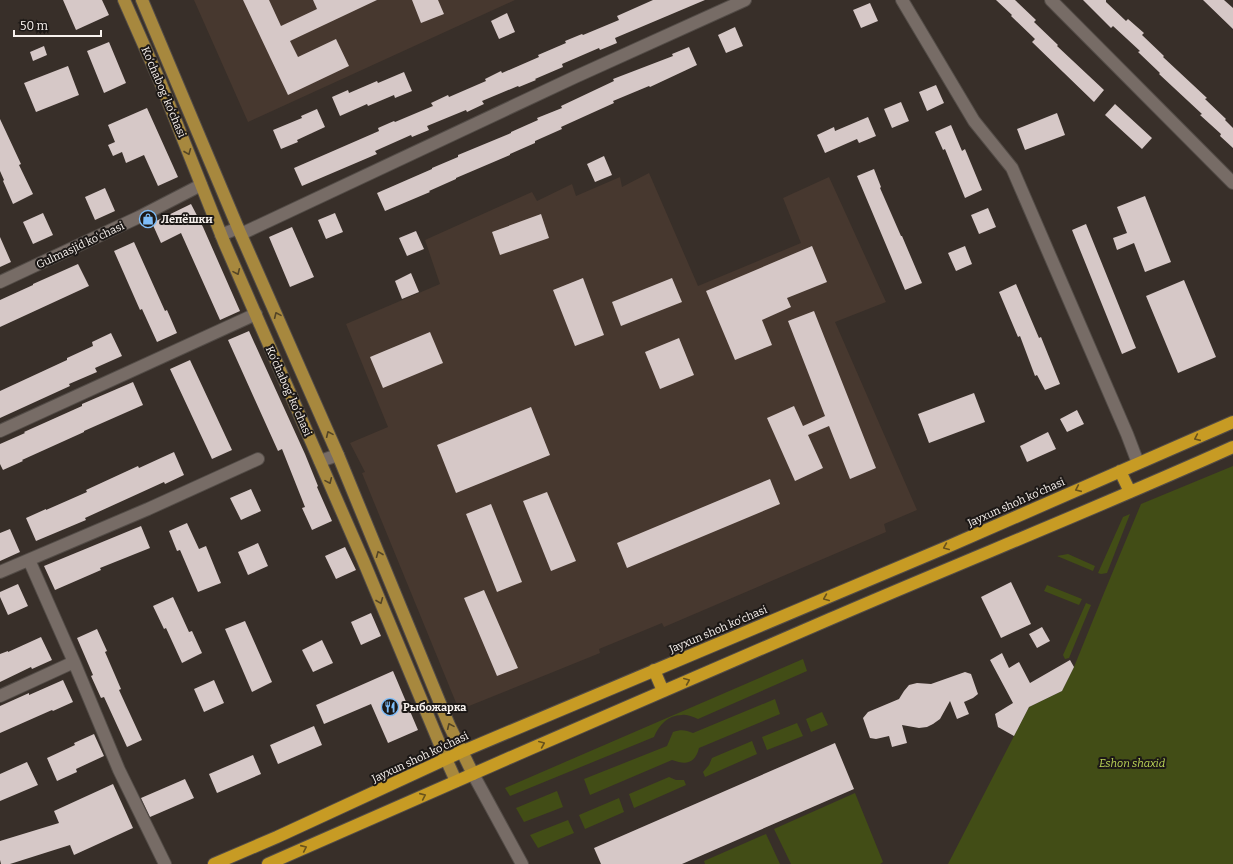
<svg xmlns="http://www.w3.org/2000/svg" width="1233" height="864" font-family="Bitter,serif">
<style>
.built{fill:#47382f}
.green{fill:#424d16}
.building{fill:#d6c8c7}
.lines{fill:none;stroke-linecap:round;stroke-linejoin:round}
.minor-casing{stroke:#534c47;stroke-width:14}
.major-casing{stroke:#534c47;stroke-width:14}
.highway-casing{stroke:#534c47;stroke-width:14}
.minor{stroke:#776c66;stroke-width:12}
.major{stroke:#a7883e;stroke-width:12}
.highway{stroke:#c79b24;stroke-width:12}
.oneway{stroke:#544526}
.oneway2{stroke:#69531c}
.labels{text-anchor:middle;stroke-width:4;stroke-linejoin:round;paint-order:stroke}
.street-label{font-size:11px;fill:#f8f2ee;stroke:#1c1816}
.poi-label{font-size:11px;font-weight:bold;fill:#f8f2ee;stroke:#1c1816;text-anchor:start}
.park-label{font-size:11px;font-style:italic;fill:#bcd557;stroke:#1c1816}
</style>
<rect width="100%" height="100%" fill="#382f29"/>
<path class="built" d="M194 0H515L248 122Z
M649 173 698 286 801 243 783 198 829 177 886 302 835 322 917 510 884 524 886 532 664 627 662 623 599 649 600 653 459 710 362 473 365 472 350 443 388 427 346 324 440 284 425 240 532 192 537 201 572 184 576 196 620 177 622 187Z"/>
<path class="green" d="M1233 466V864H948L1029 707 1062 691 1074 667 1104 593 1141 504Z
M1130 514 1107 573 1101 574 1098 573 1123 517Z
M1068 554 1095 566 1093 571 1057 556Z
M1047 585 1082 599 1079 605 1044 591Z
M1086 603 1091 605 1069 658 1065 659 1063 655Z
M803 659 807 671 698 719C693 717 687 714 682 715 668 715 659 725 654 737L510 796 505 788Z
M775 699 780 714 699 748C695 764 686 765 672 760L590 795 584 779 667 746 673 732C681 729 686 730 693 733Z
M822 712 828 725 811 732 806 719Z
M797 723 803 736 767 750 762 737Z
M752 741 757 754 705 777 703 772 709 765 712 758Z
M669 777 676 780H684L686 785 634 808 629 794Z
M557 791 563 807 524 822 516 808Z
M855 793 883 862 880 864H791L774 829Z
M619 798 624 812 585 829 579 815Z
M568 820 574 833 538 848 530 835Z
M766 834 780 864H705L704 861Z"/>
<path class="building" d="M63 0H102L109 15 76 30Z
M243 0H269L281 26 317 9 313 0H377L290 41 298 57 336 39 349 66 288 95Z
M412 0H438L444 14 421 23Z
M653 0H705L615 38 617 43 600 50 599 48 562 64 563 67 535 79 536 80 519 87 518 86 482 101 484 104 467 112 466 110 427 126 429 130 412 137 411 135 375 151 377 154 302 186 294 168 379 131 378 128 394 121 395 122 433 106 431 103 448 95 449 97 486 81 485 79 501 71 502 73 539 57 538 55 566 43 565 41 582 34 583 35 619 20 617 16Z
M996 0H1015L1036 20 1034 22 1058 45 1057 46 1104 90 1094 102 1032 42 1035 39 1011 16 1012 15Z
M1083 0H1106V2L1126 21 1128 19 1144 33 1142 35 1164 56 1163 57 1207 98 1205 99 1226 119 1225 120 1233 128V148L1220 136 1221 134 1200 115 1202 114 1159 74 1160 73 1138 52 1140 51 1113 26 1111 28Z
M1203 0H1224L1233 8V29Z
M870 3 878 21 861 28 853 10Z
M507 13 515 32 499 39 491 21Z
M735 27 743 46 726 53 718 35Z
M109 42 126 83 104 93 87 51Z
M44 46 47 55 33 61 30 52Z
M689 47 697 65 650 87 649 86 613 101 614 103 561 127 562 129 535 141V143L510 154V155L456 178V179L429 191 430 192 385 211 377 193 432 169V168L458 157V155L511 133V132L538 120 537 118 562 108 561 106 614 81 613 79 673 56 672 54Z
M68 66 79 95 36 112 24 83Z
M404 72 412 91 395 98 394 95 368 106 367 104 340 116 332 97 348 90 349 93 377 81 378 83Z
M936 85 944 103 927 111 919 92Z
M901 102 909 121 892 128 884 109Z
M1115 104 1152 138 1142 149 1105 115Z
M147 108 178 177 158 186 144 155 126 163 122 152 113 156 108 145 115 142 108 125Z
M317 109 325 127 297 140 298 142 281 149 273 130 302 118 301 116Z
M1057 113 1065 135 1025 150 1017 129Z
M868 117 876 136 859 143 857 139 825 153 817 135 834 127 835 131Z
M0 119 21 164 19 165 33 194 13 204 3 181 4 180 0 171Z
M951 125 962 151 965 149 982 190 965 198 945 149 943 150 935 132Z
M604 156 612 175 595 182 587 164Z
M874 169 881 187 880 188 901 236H902L922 283 905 290 857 176Z
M105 188 115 211 95 220 85 197Z
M1145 196 1171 262 1145 272 1134 243 1117 250 1113 238 1127 233 1117 207Z
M191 204 203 227 240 311 220 320 181 233 161 243 152 223Z
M988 208 996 227 979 234 971 215Z
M43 213 53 235 33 244 23 222Z
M335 213 343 232 326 239 318 220Z
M541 214 549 238 500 255 492 232Z
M1086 224 1136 348 1122 354 1072 230Z
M292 227 314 277 290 287 269 237Z
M416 231 424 249 407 256 399 238Z
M0 237 11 262 0 267Z
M134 242 165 311 167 310 177 333 157 342 142 309 140 310 114 251Z
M812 246 827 282 787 298 791 307 762 320 772 345 735 360 706 291Z
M965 246 972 264 956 271 948 253Z
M78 264 89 286 0 327V300L33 285V284Z
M411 273 419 292 402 299 395 281Z
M583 278 604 335 575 346 553 290Z
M672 278 682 302 621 326 612 302Z
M1184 280 1216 357 1178 373 1146 296Z
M1016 284 1039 338 1041 337 1060 384 1045 390 1037 375 1035 376 1020 336 1018 337 999 292Z
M814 311 876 468 850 479 829 426 808 435 823 468 795 481 767 418 794 406 803 426 825 416 788 321Z
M249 331 305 454 318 486 317 487 332 521 312 530 302 508 305 507 282 449 278 451 228 340Z
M430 332 443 363 383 388 370 357Z
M111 333 122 356 95 368 97 372 69 384 70 386 0 418V391L67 360V358L93 346 92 342Z
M679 338 694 375 660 389 645 352Z
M190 360 232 450 212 459 170 369Z
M133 382 143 405 84 431V432L22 460 23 461 3 470 0 464V444L25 433 24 432 82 406V404Z
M974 393 985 422 929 443 918 414Z
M531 407 550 455 456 493 437 445Z
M1077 410 1084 424 1067 432 1060 419Z
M1048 432 1056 449 1027 462 1020 446Z
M174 452 184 475 165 484 164 482 85 518 86 520 36 541 26 518 46 509V510L87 492 86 490 138 466 139 468Z
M770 479 780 504 627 568 617 543Z
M251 489 261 511 241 520 230 498Z
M547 492 576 561 551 571 523 501Z
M491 504 522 582 497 592 466 514Z
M187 523 199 549 206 546 221 583 198 592 180 550 177 551 169 531Z
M141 526 150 548 100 568 101 570 55 590 44 566Z
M10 529 20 552 0 561V533Z
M258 543 268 566 248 575 238 552Z
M345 547 356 570 336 579 325 556Z
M1011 582 1031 624 1001 638 981 597Z
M18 584 28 606 8 615 0 597V592Z
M484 590 518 668 497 676 464 598Z
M173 597 189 632 192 631 202 653 182 663 166 628 164 629 153 606Z
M371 613 381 636 361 645 351 622Z
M245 621 272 682 252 692 225 629Z
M1042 627 1050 641 1037 648 1029 634Z
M97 629 107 651 105 652 121 689 119 690 142 740 127 747 104 697 101 698 91 676 93 675 77 638Z
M41 637 52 660 32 669 31 667 0 682V654L8 651V652Z
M322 640 333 663 313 672 302 650Z
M1002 653 1009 668 1019 662 1030 683 1070 660 1074 667 1062 691 1029 707 1014 736 998 727 995 714 1013 703 990 660Z
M393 671 418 730 388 743 371 704 324 724 316 705Z
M965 672 971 674 978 694 973 698 964 702 969 714 957 719 950 701 940 719 933 724 927 727 919 728 902 725 907 743 892 747 889 736 876 739 870 738 863 718 868 712 899 699 904 691 909 685 917 683 931 684Z
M63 680 73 702 53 711 52 710 0 733V706L29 693V695Z
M214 680 224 703 204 712 194 689Z
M314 726 322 745 278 764 270 745Z
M94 734 104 756 76 769 77 772 57 781 47 758 75 745 74 743Z
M835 743 854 789 682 864H601L594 848Z
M253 755 261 774 217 793 209 774Z
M27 762 38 785 0 801V774Z
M185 779 194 798 150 817 141 798Z
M113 784 133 828 74 855 70 845 10 864H1L0 860V841L59 823 54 811Z"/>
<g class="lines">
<g class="minor-casing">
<path id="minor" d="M902 0 974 121 1012 168 1127 434 1138 463
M1051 0 1233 183
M241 234 575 77 745 0
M221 235 238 228
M0 282 139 217 201 185
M0 431 256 314
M320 461 338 455
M29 560 74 662 119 770 165 864
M0 572 148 509 258 459
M0 696 74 662
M473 774 522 864"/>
</g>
<g class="major-casing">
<path id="major" d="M124 0 161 84 224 242 363 560 446 759 456 781
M142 0 238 228 338 455 449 725 473 774"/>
</g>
<g class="highway-casing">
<path id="highway" d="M1120 471 1130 492
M654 670 663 691
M214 864 277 837 461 752 947 547 1233 422
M268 864C455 781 642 700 830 619 964 561 1100 507 1233 447"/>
</g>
<use href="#minor" class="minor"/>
<use href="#major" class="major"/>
<use href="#highway" class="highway"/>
</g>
<defs><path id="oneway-chevron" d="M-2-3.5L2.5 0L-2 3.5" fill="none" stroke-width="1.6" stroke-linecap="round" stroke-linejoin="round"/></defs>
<g class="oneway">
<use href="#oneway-chevron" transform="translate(188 152) rotate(68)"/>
<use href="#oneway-chevron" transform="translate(237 272) rotate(66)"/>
<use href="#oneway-chevron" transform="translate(277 315) rotate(-114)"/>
<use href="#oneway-chevron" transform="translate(329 434) rotate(-114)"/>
<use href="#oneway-chevron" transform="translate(329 481) rotate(66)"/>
<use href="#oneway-chevron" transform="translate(379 554) rotate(-112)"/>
<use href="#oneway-chevron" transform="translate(380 601) rotate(68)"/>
<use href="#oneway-chevron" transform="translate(450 726) rotate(-114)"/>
</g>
<g class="oneway2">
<use href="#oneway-chevron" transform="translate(1197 438) rotate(156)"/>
<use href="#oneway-chevron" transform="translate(1078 489) rotate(156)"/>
<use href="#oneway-chevron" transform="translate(946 547) rotate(157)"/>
<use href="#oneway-chevron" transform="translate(826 598) rotate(157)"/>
<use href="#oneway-chevron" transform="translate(687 681) rotate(-23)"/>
<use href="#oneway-chevron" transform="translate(542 744) rotate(-23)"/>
<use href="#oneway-chevron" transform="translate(423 796) rotate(-24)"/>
<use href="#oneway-chevron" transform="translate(304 848) rotate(-24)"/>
</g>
<defs>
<g id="shop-ring" transform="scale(0.9)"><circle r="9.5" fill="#1c1816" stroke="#7ebdf9" stroke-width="1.5"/><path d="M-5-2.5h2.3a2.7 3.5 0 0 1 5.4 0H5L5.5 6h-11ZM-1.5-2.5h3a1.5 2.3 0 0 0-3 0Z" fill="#7ebdf9"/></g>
<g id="restaurant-ring" transform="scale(0.9)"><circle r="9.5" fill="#1c1816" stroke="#7ebdf9" stroke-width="1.5"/><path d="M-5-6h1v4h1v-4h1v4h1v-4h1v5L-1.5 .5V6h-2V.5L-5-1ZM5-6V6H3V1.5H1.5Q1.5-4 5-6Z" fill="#7ebdf9"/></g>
</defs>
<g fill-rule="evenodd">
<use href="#shop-ring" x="148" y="219"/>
<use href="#restaurant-ring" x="390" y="707"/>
</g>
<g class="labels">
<g class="street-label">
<text transform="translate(164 92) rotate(67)" y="4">Ko‘chabog‘ ko‘chasi</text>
<text transform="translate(80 245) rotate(-25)" y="4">Gulmasjid ko'chasi</text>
<text transform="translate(289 391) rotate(66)" y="4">Ko‘chabog‘ ko‘chasi</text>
<text transform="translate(1016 502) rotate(-24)" y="4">Jayxun shoh ko'chasi</text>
<text transform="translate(718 629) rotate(-23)" y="4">Jayxun shoh ko'chasi</text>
<text transform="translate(420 757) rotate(-25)" y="4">Jayxun shoh ko'chasi</text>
</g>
<g class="poi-label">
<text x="161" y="223">Лепёшки</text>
<text x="403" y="711">Рыбожарка</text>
</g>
<g class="park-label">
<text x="1132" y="767">Eshon shaxid</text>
</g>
</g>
<path d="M14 30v6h87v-6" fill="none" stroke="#f8f2ee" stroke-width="2"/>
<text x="20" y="30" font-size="12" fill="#f8f2ee" stroke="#1c1816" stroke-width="3" paint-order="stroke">50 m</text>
</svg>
